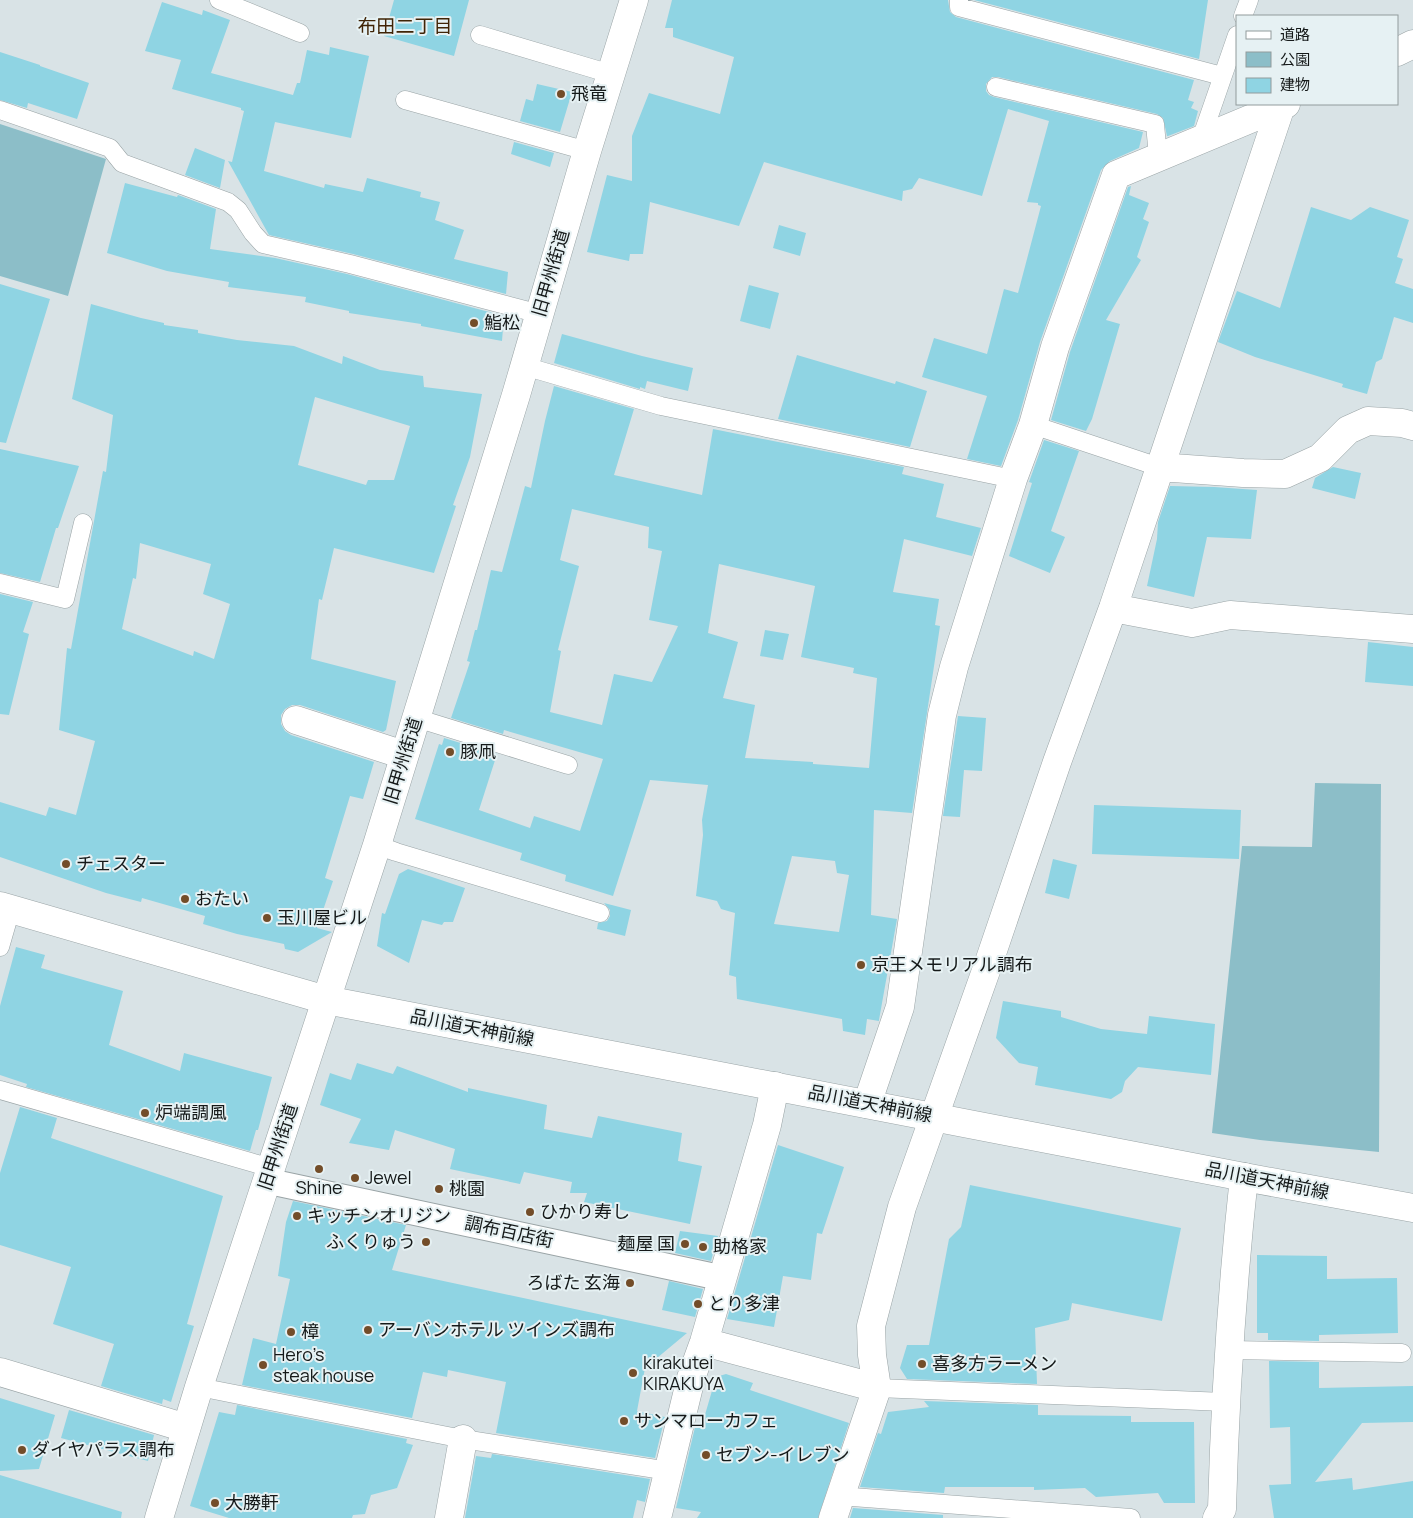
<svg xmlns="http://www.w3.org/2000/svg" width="1413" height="1518" font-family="Manrope,'Noto Sans JP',sans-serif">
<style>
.green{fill:#8cbec8}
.building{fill:#8fd4e3;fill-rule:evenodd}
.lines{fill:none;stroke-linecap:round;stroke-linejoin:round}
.service-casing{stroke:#9aa4a6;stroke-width:19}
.pedestrian-casing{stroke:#9aa4a6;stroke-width:27}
.minor-casing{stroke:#9aa4a6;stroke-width:29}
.tertiary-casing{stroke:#9aa4a6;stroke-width:29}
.secondary-casing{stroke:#9aa4a6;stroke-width:29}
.service{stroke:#fff;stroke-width:18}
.pedestrian{stroke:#fff;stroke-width:25}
.minor{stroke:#fff;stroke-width:28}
.tertiary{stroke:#fff;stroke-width:28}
.secondary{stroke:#fff;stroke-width:28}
.poi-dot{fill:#734d29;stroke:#e6f1f3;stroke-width:2}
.labels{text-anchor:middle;stroke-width:4;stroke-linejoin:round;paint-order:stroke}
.poi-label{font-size:18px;fill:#151919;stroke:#e6f1f3;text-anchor:start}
.street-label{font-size:18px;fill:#151919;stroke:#e6f1f3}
.neighbourhood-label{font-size:19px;fill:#402406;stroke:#e6f1f3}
</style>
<rect width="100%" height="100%" fill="#d9e3e6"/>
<path class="green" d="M0 124 106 159 68 296 0 276Z
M1315 783 1381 784 1379 1152 1260 1140 1212 1133 1242 846 1312 847Z"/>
<path class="building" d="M394 0H469L454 56 384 36Z
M672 0H948L950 12 956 17 1194 80 1188 100 1194 102 1191 108 1198 111 1194 126 1168 136H1167L1163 118 1157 114 998 77H992L986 84V91L989 95 994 97 1143 132 1139 148 1110 161 1101 170 1040 342 1018 420 1001 466 967 459 987 396 922 377 934 338 987 354 1004 289 1018 293 1041 206 1038 205V203L1027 202 1049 121 1008 109 982 196 919 178 912 189 903 191 902 201 764 162 739 226 650 202 643 254H630L629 261 587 252 607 175 632 181V136L649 93 720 114 734 57 673 37V28H665Z
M974 0H1208L1199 59Z
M162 2 202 15 203 10 230 20 211 73 293 95 297 83H300L307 50 329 55 330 47 369 56 351 138 275 122 264 171 324 188 325 184 363 192 367 178 421 192 420 197 440 202 435 220 464 230 454 259 508 272 506 294 353 254 269 235 228 161 232 162 244 111 241 110V108L172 89 181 60 145 51Z
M0 52 40 65V66L89 83 77 119 28 103 27 108 0 100Z
M537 84 572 92 560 132 520 121 526 99 533 101Z
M514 142 554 153 550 167 511 154Z
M195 148 225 160 220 188 185 175Z
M125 183 177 197 178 195 216 209 210 249 275 258 347 274 504 316 502 341 421 326V324L349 313V311L305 302 306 297 228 287 229 282 167 271 107 253Z
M1131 186 1129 195 1149 203 1143 219 1149 222 1137 257 1141 260 1106 320 1120 324 1092 419 1086 431 1051 420 1070 352 1128 187Z
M1311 207 1351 220 1370 207 1409 220 1397 257 1403 259 1395 283 1413 289V323L1394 317 1382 359 1376 362 1367 394 1342 387 1343 384 1255 357 1218 342 1237 291 1280 308Z
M779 225 806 233 800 256 773 248Z
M0 284 50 299 6 443 0 442Z
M749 285 779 293 770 329 740 321Z
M91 304 141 318 164 323V325L198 330V333L237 340 294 346 342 364 343 356 380 370 423 376 424 387 482 394 470 457 453 505 456 506 434 573 334 548 322 600 319 599 311 659 396 681 386 730 383 732 300 705H292L285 709 281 715V724L285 731 291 735 374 762 363 799 350 796 325 878 333 881 317 928 332 932 298 952 285 949 284 944 237 934 203 924 205 916 142 898 141 902 106 893 0 857V802L46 816 49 807 76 815 95 741 59 730 67 648 71 649 103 471 106 472 113 415 72 399ZM315 397 410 426 394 480H368L366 485 298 465ZM140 543 211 564 203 594 230 604 214 659 194 651 193 656 122 629 133 578 136 579Z
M562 334 642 356 693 368 688 391 647 381 645 389 640 387V389L554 363Z
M797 355 895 384 896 381 927 391 910 447 778 419Z
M554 386 634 409 614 475 702 495 713 429 904 467 902 474 944 484 936 517 981 528 972 556 904 539 893 592 939 599 935 625 940 626 912 813 874 810 871 915 897 919 879 1020V1021L867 1019 865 1035 843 1031 842 1019 737 999 736 977 729 975 735 913 721 909 717 901 696 896 703 835 702 820 708 785 650 780 613 896 565 881 566 875 520 860 522 853 415 819 439 744 442 745 444 738 497 754 479 810 530 828 534 816 580 831 603 759 504 730 503 734 451 718 470 662 467 661 475 630H477L491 570 502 572 525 486 531 488 545 421ZM572 509 649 527 648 548 662 551 649 620 678 626 652 682 614 674 602 725 550 712 561 651 558 650 579 566 560 560ZM719 564 815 586 801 657 854 668 853 673 877 678 869 768 813 764V762L745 758 755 705 723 698 738 642 708 633ZM792 856 835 861 837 873 849 875 839 932 774 924Z
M1044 440 1079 451 1051 531 1065 537 1050 573 1009 556 1032 483 1029 482Z
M0 449 79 466 58 528H56L40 582 0 573Z
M1333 467 1361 473 1355 499 1312 488 1315 478Z
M1170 486 1214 487 1257 490 1251 539 1207 537 1194 597 1147 586 1157 539 1158 522Z
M0 594 33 602 23 632 29 634 9 715 0 714Z
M765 630 789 634 783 660 760 656Z
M1368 642 1413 647V686L1365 682Z
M958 716 986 718 982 771 964 770 960 817 943 816Z
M1094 805 1241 810 1239 859 1092 854Z
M1053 859 1077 865 1069 899 1045 893Z
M408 869 465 888 453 922H444L442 925 422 920 409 963 377 946 382 913 385 914 399 874Z
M604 903 631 910 625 936 597 929 598 923 607 921 610 916V910Z
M16 947 45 955 41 968 123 991 109 1045 180 1071 184 1053 272 1077 258 1130H256L250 1151 26 1087 27 1084 0 1075V1006Z
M1003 1001 1061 1011V1017L1101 1029 1147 1034 1149 1016 1215 1024 1211 1075 1138 1067 1125 1081 1122 1092 1111 1099 1035 1085 1038 1067 1019 1063 996 1038Z
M357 1063 393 1074 397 1066 468 1092V1088L547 1105 544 1129 592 1138 598 1116 682 1133 678 1161 702 1166 690 1224 584 1202 587 1193H570L572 1182 524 1172 520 1184 450 1169 455 1149 395 1130 389 1150 349 1143 361 1119 320 1105 330 1073 351 1080Z
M20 1107 57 1118 51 1138 223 1196 187 1324 194 1326 171 1402 163 1399 162 1404 101 1386 114 1344 53 1324 71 1267 0 1245V1173Z
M778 1145 844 1167 822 1234 817 1233 811 1280 783 1276 774 1327 727 1319Z
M970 1185 1181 1228 1162 1321 1072 1303 1069 1320 1035 1328 1037 1384 907 1379 900 1368 907 1345H929L949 1239 961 1227Z
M293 1201 406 1225 392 1270 687 1333 645 1368 637 1411 665 1417 655 1458 496 1433 506 1382 448 1370 447 1377 423 1372 412 1418 242 1385 253 1338 276 1344 290 1279 278 1276 286 1222Z
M680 1231 718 1236 711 1261 675 1253Z
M1257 1255 1327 1256V1279L1397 1278 1398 1333 1319 1335V1341L1268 1340V1333H1257Z
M669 1281 703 1289 695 1317 662 1310Z
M1269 1361 1319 1362V1388L1413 1386V1422L1362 1423 1315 1482 1352 1478 1353 1490 1413 1481V1518H1274L1269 1485 1291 1484 1290 1427 1270 1428Z
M726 1374 753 1383 750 1390 849 1423 818 1518H697L701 1512 676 1508 696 1423 702 1425 716 1377Z
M0 1398 55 1415 39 1469 0 1471Z
M924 1401 1038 1405V1415L1131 1416V1422H1194L1195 1503H1164L1158 1493 1096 1497 1085 1488 1034 1490V1487H945L944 1493 860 1487 878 1433 881 1434 888 1412 929 1407Z
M237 1405 407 1439 406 1443 413 1445 397 1488 371 1495 365 1514 353 1515 352 1518H229L190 1506 219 1412 235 1415Z
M69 1410 154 1435 148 1461 61 1438Z
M492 1454 650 1479 645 1502 637 1500 633 1518H465L476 1456 491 1458Z
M0 1475 122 1512 121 1518H0Z
M853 1508 943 1515V1518H850Z"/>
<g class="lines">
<g class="service-casing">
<path id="service" d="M219 0 300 33
M959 0V7L1222 76
M1243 16 1249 0
M480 35 611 74
M996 87 1155 124 1158 157
M405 100 587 151
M0 110 110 148 122 163 228 202 238 210 253 233 263 244 350 264 540 314
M1201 139 1237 35
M524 366 661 406 1013 479
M1033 425 1159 467
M0 583 65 599 83 523
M416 718 568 765
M377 845 396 852 600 913
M0 947 11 909
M0 1090 271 1168
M1229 1350 1402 1353
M199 1387 463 1439 669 1471
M877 1388 1225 1402
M839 1496 1131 1518"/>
</g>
<g class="pedestrian-casing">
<path id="pedestrian" d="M267 1181 722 1278"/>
</g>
<g class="minor-casing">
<path id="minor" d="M1397 52 1413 44
M1159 467 1243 473 1285 474 1320 458 1348 430 1368 421 1402 423 1413 426
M1113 608 1192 623 1230 615 1413 629
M296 720 404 755
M867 1104 900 1007 942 715 954 667 1013 479 1033 425 1055 347 1116 175 1286 104
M704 1342 877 1388
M0 1372 186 1428
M449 1518 463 1439
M657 1518 691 1378 704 1342 767 1125 775 1086
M833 1518 877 1388 872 1355 871 1326 902 1207 988 965 1057 762 1113 608 1281 106
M1217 1518 1222 1509C1225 1398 1232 1288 1244 1177"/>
</g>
<g class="tertiary-casing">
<path id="tertiary" d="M0 906 326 1000 1244 1177 1413 1208"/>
</g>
<g class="secondary-casing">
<path id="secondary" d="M159 1518 199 1387 377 845 516 395 587 151 634 0"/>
</g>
<use href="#service" class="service"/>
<use href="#pedestrian" class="pedestrian"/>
<use href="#minor" class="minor"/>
<use href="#tertiary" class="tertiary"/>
<use href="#secondary" class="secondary"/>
</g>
<g class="poi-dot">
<circle cx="561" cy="94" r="5"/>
<circle cx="474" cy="323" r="5"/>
<circle cx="450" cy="752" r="5"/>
<circle cx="66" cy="864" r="5"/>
<circle cx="185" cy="899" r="5"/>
<circle cx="267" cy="918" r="5"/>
<circle cx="861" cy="965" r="5"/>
<circle cx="145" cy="1113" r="5"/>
<circle cx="319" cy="1169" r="5"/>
<circle cx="355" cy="1178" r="5"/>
<circle cx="439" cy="1189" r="5"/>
<circle cx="530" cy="1212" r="5"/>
<circle cx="297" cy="1216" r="5"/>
<circle cx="426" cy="1242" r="5"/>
<circle cx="685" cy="1244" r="5"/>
<circle cx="703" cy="1247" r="5"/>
<circle cx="630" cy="1283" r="5"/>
<circle cx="698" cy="1304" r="5"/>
<circle cx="368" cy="1330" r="5"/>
<circle cx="291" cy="1332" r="5"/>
<circle cx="922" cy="1364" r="5"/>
<circle cx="263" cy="1365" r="5"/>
<circle cx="633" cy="1373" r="5"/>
<circle cx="624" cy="1421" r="5"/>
<circle cx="22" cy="1450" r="5"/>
<circle cx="706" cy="1455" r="5"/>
<circle cx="215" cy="1503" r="5"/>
</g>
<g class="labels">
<g class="poi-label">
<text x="571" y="100">飛竜</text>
<text x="484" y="329">鮨松</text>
<text x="460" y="758">豚凧</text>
<text x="76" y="870">チェスター</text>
<text x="195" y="905">おたい</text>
<text x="277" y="924">玉川屋ビル</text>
<text x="871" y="971">京王メモリアル調布</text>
<text x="155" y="1119">炉端調風</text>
<text x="365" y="1184">Jewel</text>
<text x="319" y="1194" text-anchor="middle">Shine</text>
<text x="449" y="1195">桃園</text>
<text x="540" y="1218">ひかり寿し</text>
<text x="307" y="1222">キッチンオリジン</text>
<text x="416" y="1248" text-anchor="end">ふくりゅう</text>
<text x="675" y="1250" text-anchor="end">麺屋 国</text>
<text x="713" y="1253">助格家</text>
<text x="620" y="1289" text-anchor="end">ろばた 玄海</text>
<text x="708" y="1310">とり多津</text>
<text x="378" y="1336">アーバンホテル ツインズ調布</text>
<text x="301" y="1338">樟</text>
<text x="273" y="1361">Hero’s<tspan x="273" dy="21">steak house</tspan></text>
<text x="643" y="1369">kirakutei<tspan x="643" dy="21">KIRAKUYA</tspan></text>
<text x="932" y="1370">喜多方ラーメン</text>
<text x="634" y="1427">サンマローカフェ</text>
<text x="32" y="1456">ダイヤパラス調布</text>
<text x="716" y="1461">セブン-イレブン</text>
<text x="225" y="1509">大勝軒</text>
</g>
<g class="street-label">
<text transform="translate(551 273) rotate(-74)" y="6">旧甲州街道</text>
<text transform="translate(403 761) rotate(-73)" y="6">旧甲州街道</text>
<text transform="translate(472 1028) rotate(11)" y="6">品川道天神前線</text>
<text transform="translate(870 1104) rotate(11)" y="6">品川道天神前線</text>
<text transform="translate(278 1147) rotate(-72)" y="6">旧甲州街道</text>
<text transform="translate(1267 1181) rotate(11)" y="6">品川道天神前線</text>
<text transform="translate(509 1232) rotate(12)" y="6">調布百店街</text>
</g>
<g class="neighbourhood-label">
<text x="405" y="33">布田二丁目</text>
</g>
</g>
<rect x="1236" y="15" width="162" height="90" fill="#e6f1f3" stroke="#929b9c"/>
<rect x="1246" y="31" width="25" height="8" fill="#ffffff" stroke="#929b9c"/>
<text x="1280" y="40" font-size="15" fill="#151919">道路</text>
<rect x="1246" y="52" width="25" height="15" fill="#8cbec8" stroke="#929b9c"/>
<text x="1280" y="65" font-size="15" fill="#151919">公園</text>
<rect x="1246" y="78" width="25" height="15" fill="#8fd4e3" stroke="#929b9c"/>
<text x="1280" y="90" font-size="15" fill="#151919">建物</text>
</svg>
